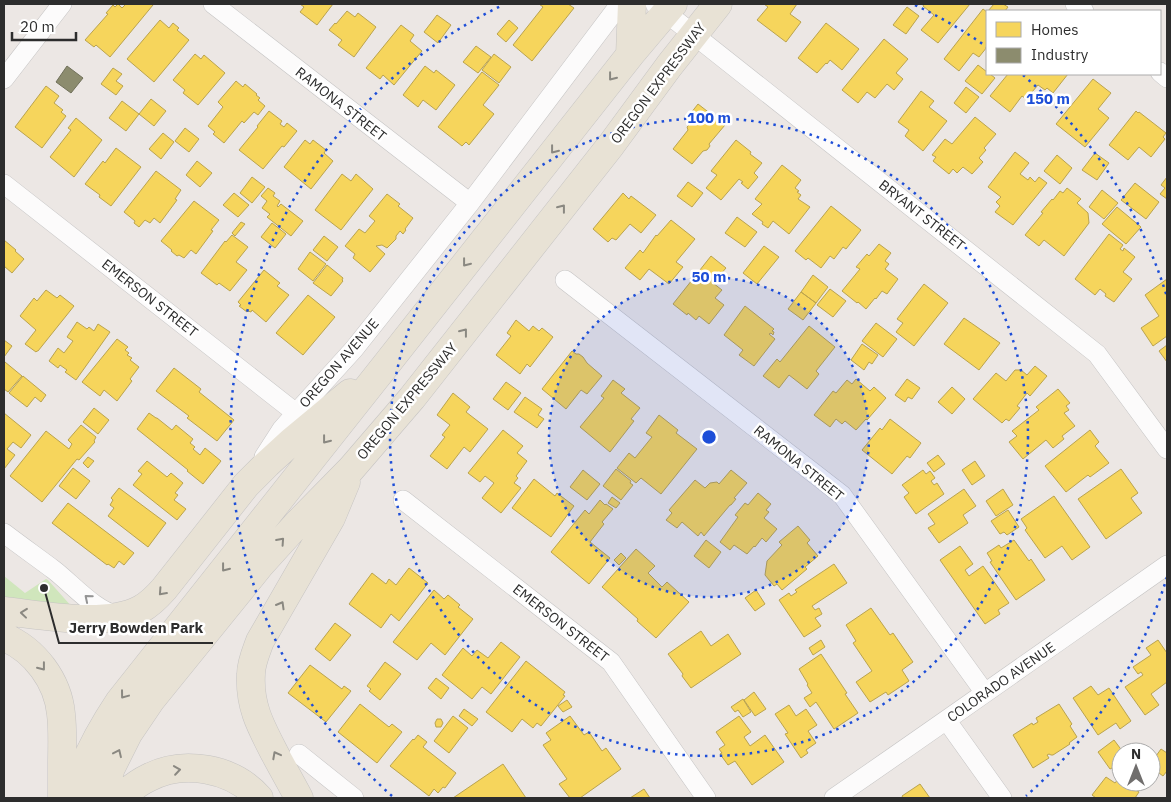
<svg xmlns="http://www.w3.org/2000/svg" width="1171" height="802" font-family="'IBM Plex Sans',sans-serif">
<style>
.green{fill:#d0e6bc}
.homes{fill:#f6d55c;stroke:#baa34e}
.industry{fill:#8c8c6e;stroke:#70705a}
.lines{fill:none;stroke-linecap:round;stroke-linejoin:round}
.street-casing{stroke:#c5c4c4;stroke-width:20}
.primary-casing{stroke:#c6c4c3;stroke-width:29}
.street{stroke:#fcfbfb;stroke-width:19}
.primary{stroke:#e8e2d5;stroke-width:28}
.oneway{stroke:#8a8881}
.oneway2{stroke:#949494}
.ring{fill:none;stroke:#1d4ed8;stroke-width:2.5;stroke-dasharray:2.5 5}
.labels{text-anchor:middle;stroke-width:5;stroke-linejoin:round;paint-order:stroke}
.street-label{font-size:14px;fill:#2d2d2d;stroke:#fff}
.centre{fill:#1d4ed8;stroke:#fff;stroke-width:2.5}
.ring-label{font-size:15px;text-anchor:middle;font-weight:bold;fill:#1d4ed8;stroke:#fff;stroke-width:5;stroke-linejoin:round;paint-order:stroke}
.leader{fill:none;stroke:#2d2d2d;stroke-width:2}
.callout-dot{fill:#2d2d2d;stroke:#fff;stroke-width:2}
.callout-label{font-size:15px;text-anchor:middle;font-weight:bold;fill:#2d2d2d;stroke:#fff;stroke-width:5;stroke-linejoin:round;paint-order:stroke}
</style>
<rect width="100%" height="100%" fill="#ece7e4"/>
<path class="green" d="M4 576 25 593 46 579 48 580 72 607 4 603Z"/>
<path class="homes" d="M118 4 122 8 126 4H151L153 5 110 57 96 45 94 47 85 40 108 14 106 13 113 5 115 7Z
M300 4H333L317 25 300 12 304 7Z
M539 4H568L574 8 532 61 513 45 543 7Z
M764 4H797L790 14 801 22 786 42 757 20 768 7Z
M924 4H970L938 43 921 30 934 15 923 6Z
M994 4H1003L1008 7 1005 11H988Z
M907 7 919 16 906 34 893 25Z
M983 9 987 12V47L979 57 973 53 959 71 944 59Z
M347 11 355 17 358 13 376 27 354 57 338 45 342 40 329 30 335 23 336 24Z
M437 15 451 25 438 43 424 32Z
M160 20 169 28 173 23 179 28 177 30 189 40 154 82 127 59Z
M509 20 518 28 506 42 497 34Z
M826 23 859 49 842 70 830 60 827 64 826 63 817 73 798 58Z
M401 25 414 35 410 41 422 51 394 85 383 75 380 79 366 68Z
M884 39 908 59 896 73 903 79 894 90 887 84 875 98 867 92 858 103 842 90Z
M476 46 491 57 478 73 463 62Z
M195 54 201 59 204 55 225 73 198 105 183 93 185 90 173 80Z
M494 54 511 67 499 83 482 70Z
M978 65 987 72V74H990L995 78 982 94 965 81Z
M425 66 434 73 436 70 455 85 436 110 423 100 418 107 403 95Z
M113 68 122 74 116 81 123 86 116 95 101 84Z
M482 72 499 85 483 105 494 114 469 145 466 142 462 146 438 127Z
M1008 74H1068L1053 93 1047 88 1045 90 1038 85 1026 99 1022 96 1010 112 990 96Z
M1093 79 1111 93 1098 109 1109 118 1085 147 1056 124Z
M236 81 243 87 245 84 257 94 256 95 260 98 258 100 265 106 258 115 254 112 244 123 242 121 224 143 213 134 215 132 208 126 223 107 218 102Z
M46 86 59 96 54 103 63 110 61 112 66 116 42 148 15 127Z
M966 87 979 97 966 113 954 103Z
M921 91 934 101 929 107 947 121 923 151 905 136 909 130 898 122Z
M151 99 166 111 154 126 139 114Z
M122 101 139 114 126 131 109 118Z
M698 104 725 125 709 144 710 146 707 150 703 151 692 164 673 149 688 130 687 127 691 123H693L687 118Z
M269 111 282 121 280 124 284 127 287 123 297 131 284 147 282 146 263 169 239 150 258 127 257 126Z
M1136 111 1138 113 1139 112 1166 133 1163 137 1165 139 1151 157 1139 147 1128 160 1109 145Z
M975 117 996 134 984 148 986 150 979 158 983 162 972 174 963 167 957 173 953 169 949 174 933 161 936 157 932 155 945 139 952 144Z
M76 118 102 140 74 177 50 157 71 130 68 128Z
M185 128 199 139 189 152 175 141Z
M163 133 174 142 161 159 149 149Z
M305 140 310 144 313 140 326 150 324 153 333 161 311 189 284 167Z
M736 140 751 152 750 154 762 163 754 173 758 177 748 189 741 183 743 182 739 179 721 200 706 188 717 175 711 171Z
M116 148 141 167 111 206 99 197 100 195 85 184 103 161 105 163Z
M1015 152 1029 163 1020 174 1028 180 1030 177 1035 182 1039 177 1047 183 1013 225 995 212 1000 206 996 202 1001 197 988 187Z
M1095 153 1109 163 1097 180 1082 170Z
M1057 155 1072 168 1060 184 1044 171Z
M197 161 212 173 200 187 186 175Z
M782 165 801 180 795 188 799 191 797 192 801 195 798 199 810 207 789 234 773 221 768 228 762 224 763 222 752 214 762 204 755 199Z
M156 171 181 190 175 199 177 200 160 223 154 218 150 223 145 220 139 227 134 223 135 221 124 212Z
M342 174 351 181 356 174 373 189 341 230 315 210Z
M252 177 265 187 252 203 240 193Z
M1167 177V199L1160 194 1165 188 1161 185Z
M688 182 703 193 692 207 677 196Z
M1135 183 1159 202 1146 219 1121 200Z
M268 188 275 193 273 196 280 201 277 206 278 207 281 204 303 221 291 236 267 217 270 214 262 208 267 201 261 196Z
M1067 188 1081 199 1077 203 1088 213 1089 223 1064 256 1044 240 1039 246 1025 235 1043 213 1041 212 1052 199 1053 200 1060 191 1063 193Z
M1102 190 1118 203 1104 219 1089 207Z
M234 193 249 205 238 217 223 205Z
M623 193 629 199 631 196 656 215 641 233 630 224 616 240 612 238 608 242 593 229Z
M387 194 400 204 398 206 413 218 405 229 406 230 403 234 400 231 396 236V239L387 248 382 245 376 246 385 254 370 272 353 258 355 254 345 246 359 229 365 233 375 221 369 216Z
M194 201 219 220 211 230 213 231 196 254 191 250 184 258 179 255 177 256 171 251 172 250 161 241Z
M831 206 861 230 846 249 843 247 834 259 830 256 821 268 808 258 806 260 795 251Z
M1117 207 1141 227 1126 244 1102 224Z
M737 217 757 232 745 247 725 233Z
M671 220 695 239 676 262 683 267 669 284 649 269 640 280 625 268 640 250 643 253 656 235 657 236Z
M241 222 245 224 235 236 232 233Z
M272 223 286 234 275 248 261 237Z
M1109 234 1123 245 1120 249 1123 251 1124 248 1135 257 1123 272 1132 279 1114 302 1105 296 1106 294 1100 289 1095 295 1075 279Z
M232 235 248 247 236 262 247 270 230 291 219 283 217 285 201 273 225 241 226 242Z
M324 236 338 247 327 261 313 250Z
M4 240 16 250 15 251 24 259 12 273 4 266V267Z
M879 244 891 253 885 261 889 264 885 269 898 279 887 294 882 291 876 299 875 298 866 309 858 302 857 303 842 291 860 269 856 267 867 254 869 256Z
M764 246 779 257 757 284 743 273Z
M310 252 326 264 313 281 298 269Z
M711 256 726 268 713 283 722 290 715 298 724 305 709 324 699 316 696 320 688 313 687 315 673 304Z
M327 265 343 278 342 280 343 281 331 296 313 283Z
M264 270 280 283 277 286 289 295 266 322 252 310 251 312 248 311 247 312 239 306 241 305 238 302Z
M813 275 828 287 816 303 801 292Z
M1167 279V336L1153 346 1141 328 1159 316 1145 295Z
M924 284 948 303 914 346 896 332 903 323 897 319Z
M830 289 846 301 833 317 817 305Z
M46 290 57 298 60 295 74 306 38 351H37L36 352 25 344 36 330 20 316 34 298 37 301Z
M801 292 816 303 803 320 788 309Z
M308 295 335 317 303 355 276 333Z
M745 306 774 329 772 331 774 332 773 335 771 333 769 334 775 339 754 366 739 355 743 350 724 335Z
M964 318 1000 343 979 370 944 344Z
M516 320 529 331 533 326 539 331 542 328 553 337 530 367 527 364 520 374 496 355 511 336 507 333Z
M77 322 87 329 89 327 94 331 98 324 110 332 76 380 65 372 67 370 60 365 58 368 49 361 58 348 64 353 73 341 67 337Z
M876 323 897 339 883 357 862 341Z
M809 326 835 347 816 371 819 374 807 389 789 375 779 388 763 376 777 359 780 362Z
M117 339 128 347 125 350 129 353 127 355 132 358 130 360 139 367 130 379 132 381 117 401 104 390 100 396 82 382Z
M4 340 12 346 4 357Z
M862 344 878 355 872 364 869 362 864 370 851 360Z
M1167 345V362L1159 351Z
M572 351 576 354H579L583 357 587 363 602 376 587 394 581 390 566 409 542 389Z
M5 362 22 376 8 392 4 389V364Z
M1035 366 1047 376 1030 396 1027 393 1017 406 1020 408 1009 421 1006 419 1002 423 973 399 996 373 1006 381 1015 370H1021L1027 375Z
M174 368 201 389 199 392 234 420 217 441 187 418 189 416 156 391Z
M23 376 46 395 41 402 35 397 27 407 9 393Z
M856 379 870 391 874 387 886 398 867 420 866 419 856 430 845 421 842 424 836 419 830 427 814 415 833 391 836 393 847 380 852 384Z
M907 379 920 388 912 399 908 397 905 402 895 395Z
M613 380 625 389 621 393 640 408 631 419 634 421 610 452 580 427 604 398 601 396Z
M506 382 521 393 508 410 493 399Z
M952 387 965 399 952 414 938 402Z
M1058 389 1070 403 1066 406 1069 410 1064 413 1075 426 1062 436 1064 439 1053 448 1046 440 1023 459 1009 442 1017 436 1012 431 1039 410 1036 407Z
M453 393 470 407 466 412 488 429 470 452 464 447 447 469 430 456 445 437 442 435 450 425 437 415Z
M525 397 542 409 538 415 544 419 537 428 514 412Z
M94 408 109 420 98 434 83 422Z
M4 413 31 435 21 448 13 442 7 449 15 455 4 469Z
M149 413 156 418H157L172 430 176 425 193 439 190 443 195 447 193 449 200 455 205 448 221 461 203 484 187 471 188 470 137 429Z
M659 415 678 430 676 433 697 449 661 494 641 478 636 483 617 468 629 453 635 458 652 437 646 433Z
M890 419 921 443 910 458 907 456 892 474 862 450 880 428 882 430Z
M81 425 96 437 94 441 95 442 79 460 77 459 42 502 10 476 46 431 69 449 72 444 68 440Z
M503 430 523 446 517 453 527 461 516 476 518 478 514 483 521 488 501 513 482 498 494 483 485 476 480 482 468 473Z
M1090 430 1099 442 1095 446 1109 463 1090 477 1088 475 1066 492 1045 466Z
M938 455 945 464 934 472 927 463Z
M88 457 94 461 88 468 83 463Z
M147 461 167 477 171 473 183 483 175 493 178 495 174 500 186 509 177 520 133 485 142 474 138 471Z
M975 461 985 476 972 485 962 470Z
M73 468 90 481 76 499 59 486Z
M616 469 631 481 630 483 633 485 621 500 603 486Z
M1121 469 1138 493 1131 498 1142 513 1106 539 1078 499Z
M583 470 600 484 587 500 570 487Z
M731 470 747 483 734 498 736 499 731 505H730L704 536 701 532 698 536 682 522 677 528 666 520 672 513 669 510 695 480 705 488 710 483 717 482 719 484Z
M923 470 926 474 930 471 935 478 931 481 934 485 937 483 944 494 916 514 904 497 909 493 902 485Z
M534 479 555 496 557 493 574 506 551 537 512 508Z
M119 488 166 523 148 547 108 516 114 508 110 505 113 500 111 498Z
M964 489 976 506 963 515 968 523 939 543 928 528 935 524 928 514Z
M1003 489 1013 505 996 516 986 501Z
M758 493 771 504 766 510 769 512 764 518 777 529 766 542 762 538 755 547 754 546 747 554 734 545 730 550 720 542 738 517 735 515 745 503 748 505Z
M1054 496 1090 547 1072 560 1062 546 1045 558 1025 530 1027 528 1021 519Z
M612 497 620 503 616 508 608 503Z
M600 500 605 505 606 504 613 509 602 522 604 524 590 542 610 558 589 584 551 552 585 510 589 514Z
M68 503 134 553 124 565 119 561 114 568 108 564 107 565 52 523Z
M1008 510 1019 527 1007 535 1004 532 1000 534 991 521Z
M798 526 810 540 807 543 818 556 805 567 807 569 782 590 777 584 774 586 765 575 767 561 782 545 779 542Z
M706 540 721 552 709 568 694 556Z
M1014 540 1029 561 1031 559 1045 580 1016 600 990 562 992 561 987 553 999 545 1001 548Z
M960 546 973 564 965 570 969 576 983 566 1009 603 998 610 1000 614 985 624 940 560Z
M636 549 655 566 648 573 662 587 667 582 689 602 656 638 637 621 638 619 602 587Z
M621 553 626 558 619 565 614 560Z
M834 564 847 583 812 606 815 610 819 608 822 614 815 618 821 626 804 637 779 600 789 593 791 596 797 592 795 590Z
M409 568 428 583 399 621 391 614 381 628 349 604 372 573 386 584 389 579 396 585Z
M434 590 444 599 448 595 460 605 458 607 473 619 445 655 431 643 417 660 393 642Z
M756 590 765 604 755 611 745 598Z
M871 608 890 635 893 633 913 662 902 670 909 681 888 695 886 692 870 702 856 682 872 671 853 643 856 641 846 625Z
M335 623 351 635 330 661 315 649Z
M701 631 711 646 728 634 741 654 691 688 682 676 683 674 668 654Z
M821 640 825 647 813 655 809 648Z
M1158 640 1167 653V682L1151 694 1159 705 1145 715 1125 687 1143 675 1141 672 1138 674 1133 667 1151 655 1146 648Z
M501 642 520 657 491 694 482 687 472 699 442 675 463 648 472 656 477 650 488 658Z
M821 654 847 693 845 694 858 713 834 729 816 702 810 707 804 698 812 693 807 685 808 684 799 669Z
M526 661 565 692 563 695 565 696 541 726 537 723 533 728 522 719 512 732 486 712Z
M385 662 401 674 380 700 369 691 371 689 367 686Z
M310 665 342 689 344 686 351 691 326 722 288 693Z
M436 678 449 688 441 699 428 688Z
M1091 686 1098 695 1109 688 1131 721 1120 729 1116 723 1098 735 1073 698Z
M754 692 766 709 755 716 744 700Z
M743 699 751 712 743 717 738 710 735 712 731 707Z
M567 700 572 707 563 712 558 706Z
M360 704 389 727 392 724 402 732 377 763 338 732Z
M1059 704 1072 724 1070 726 1077 737 1069 743 1070 744 1053 755H1051L1049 754 1047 755 1049 758 1033 768 1013 735 1032 723 1033 725 1038 722 1036 718Z
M789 705 796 716 806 709 817 725 808 731 816 743 806 750 808 753 801 758 785 734 788 733 775 714Z
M464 709 478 719 472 726 459 716Z
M453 716 468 728 449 753 434 741Z
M570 716 584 735 589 732 602 751 606 748 621 769 580 798H570L559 784 567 779 543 745 551 740 546 733Z
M739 716 751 732 744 737 750 746 765 735 784 762 752 785 735 761 728 765 720 754 722 753 719 749 725 745 716 732Z
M437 719H441L443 723 441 727H436L435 723Z
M418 735 427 742 423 747 456 773 445 788 443 787 438 793 434 789 429 796 390 766 413 739 414 740Z
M1114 740 1123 752H1121V771L1116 774 1112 768 1110 769 1098 752Z
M1161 749 1167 753V771L1163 776 1151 767V763Z
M503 764 526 798H453Z
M1106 777 1115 783 1119 778 1121 779V782H1125L1139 792 1135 798H1096L1092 795Z
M920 784 930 798H903L902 796Z
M644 789 650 798H630Z"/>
<path class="industry" d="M67 66 83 78 71 93 56 82Z"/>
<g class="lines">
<g class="street-casing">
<path id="street" d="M213 4 470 203
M655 4 1097 354 1167 449
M1075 4 1084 11
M1160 72 1167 78
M4 79 62 4
M4 184 296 413
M565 280 842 495 985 693
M264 457 282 429 296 413 354 349 470 203 620 4
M403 500 611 662 706 798
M4 533C21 546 38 558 54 570 71 583 97 613 118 615
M947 721 1002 798
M299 754 354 798
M834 798C946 721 1056 643 1167 565"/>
</g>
<g class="primary-casing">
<path id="primary" d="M630 55 632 4
M4 611C42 615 106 628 141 609 150 604 157 597 164 589L246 485 267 464 291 442 350 393
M4 637C35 650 58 681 61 714 63 730 62 747 62 764 62 775 62 787 62 798
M73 798C82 763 99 732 119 702L389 361 630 55 673 4
M101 798 111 768 128 734 151 700 261 564 299 522 351 469 412 398 611 145 669 66 718 4
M119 798C128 791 137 783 148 778 183 759 233 768 259 798
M299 798C291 783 283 769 275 754 261 727 249 706 251 674 251 663 256 652 260 641L331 518 346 482"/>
</g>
<use href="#street" class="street"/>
<use href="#primary" class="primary"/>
</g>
<defs><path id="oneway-chevron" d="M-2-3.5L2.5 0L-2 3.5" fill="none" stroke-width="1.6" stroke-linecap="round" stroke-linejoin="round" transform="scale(1.25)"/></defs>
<g class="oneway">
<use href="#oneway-chevron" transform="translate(612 77) rotate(128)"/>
<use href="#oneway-chevron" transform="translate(554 150) rotate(128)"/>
<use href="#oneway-chevron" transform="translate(562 208) rotate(-52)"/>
<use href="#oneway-chevron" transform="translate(466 263) rotate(128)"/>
<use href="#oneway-chevron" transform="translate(464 332) rotate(-52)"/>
<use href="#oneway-chevron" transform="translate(326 440) rotate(128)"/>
<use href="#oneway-chevron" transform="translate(281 541) rotate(-48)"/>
<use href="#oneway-chevron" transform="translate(225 568) rotate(128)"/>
<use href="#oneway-chevron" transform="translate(162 592) rotate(132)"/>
<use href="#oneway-chevron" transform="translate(281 605) rotate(-60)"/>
<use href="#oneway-chevron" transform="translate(24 613) rotate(-174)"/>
<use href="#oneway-chevron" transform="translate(42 667) rotate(52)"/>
<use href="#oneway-chevron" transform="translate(124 695) rotate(127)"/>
<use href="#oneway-chevron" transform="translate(118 753) rotate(-65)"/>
<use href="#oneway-chevron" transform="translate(276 755) rotate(-118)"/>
<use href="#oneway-chevron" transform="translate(177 770) rotate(-8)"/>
</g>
<use class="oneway2" href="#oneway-chevron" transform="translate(88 598) rotate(-140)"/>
<circle cx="709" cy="437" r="160" fill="#1d4ed8" fill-opacity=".12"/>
<g class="ring">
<circle cx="709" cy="437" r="160"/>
<circle cx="709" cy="437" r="319"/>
<path d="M1167 577A479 479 0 0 1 1026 796M392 796A479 479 0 0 1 503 5M915 5A479 479 0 0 1 987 47M1023 75A479 479 0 0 1 1167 297"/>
</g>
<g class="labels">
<g class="street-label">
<text transform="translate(658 83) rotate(-53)" y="5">OREGON EXPRESSWAY</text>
<text transform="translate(341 104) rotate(38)" y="5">RAMONA STREET</text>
<text transform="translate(922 215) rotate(38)" y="5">BRYANT STREET</text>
<text transform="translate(150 298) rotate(38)" y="5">EMERSON STREET</text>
<text transform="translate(339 363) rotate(-49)" y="5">OREGON AVENUE</text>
<text transform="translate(407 401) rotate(-50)" y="5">OREGON EXPRESSWAY</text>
<text transform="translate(799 463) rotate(39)" y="5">RAMONA STREET</text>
<text transform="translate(561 623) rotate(38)" y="5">EMERSON STREET</text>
<text transform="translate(1001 682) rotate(-35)" y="5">COLORADO AVENUE</text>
</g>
</g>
<circle cx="709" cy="437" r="8" class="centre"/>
<g class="ring-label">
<text x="1048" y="104">150 m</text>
<text x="709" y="123">100 m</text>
<text x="709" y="282">50 m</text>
</g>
<path class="leader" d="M44 588L59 643H213"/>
<circle class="callout-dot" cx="44" cy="588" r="5"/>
<g class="callout-label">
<text x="136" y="633">Jerry Bowden Park</text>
</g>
<rect width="1171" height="802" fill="none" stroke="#2d2d2d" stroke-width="10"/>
<rect x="986" y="10" width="175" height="65" fill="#ffffff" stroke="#ababab"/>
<rect x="996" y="22" width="25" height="15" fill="#f6d55c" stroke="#ababab"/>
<text x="1031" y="35" font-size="15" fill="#2d2d2d">Homes</text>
<rect x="996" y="48" width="25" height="15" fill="#8c8c6e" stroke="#ababab"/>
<text x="1031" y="60" font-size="15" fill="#2d2d2d">Industry</text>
<g transform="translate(1136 767)"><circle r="24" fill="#ffffff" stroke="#ababab"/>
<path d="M0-4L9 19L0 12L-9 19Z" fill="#706e6d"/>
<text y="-8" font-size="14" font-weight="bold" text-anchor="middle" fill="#2d2d2d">N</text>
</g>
<path d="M12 32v8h64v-8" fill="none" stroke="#2d2d2d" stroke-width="2.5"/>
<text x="20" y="32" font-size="15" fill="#2d2d2d" stroke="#ffffff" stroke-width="4" paint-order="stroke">20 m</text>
</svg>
